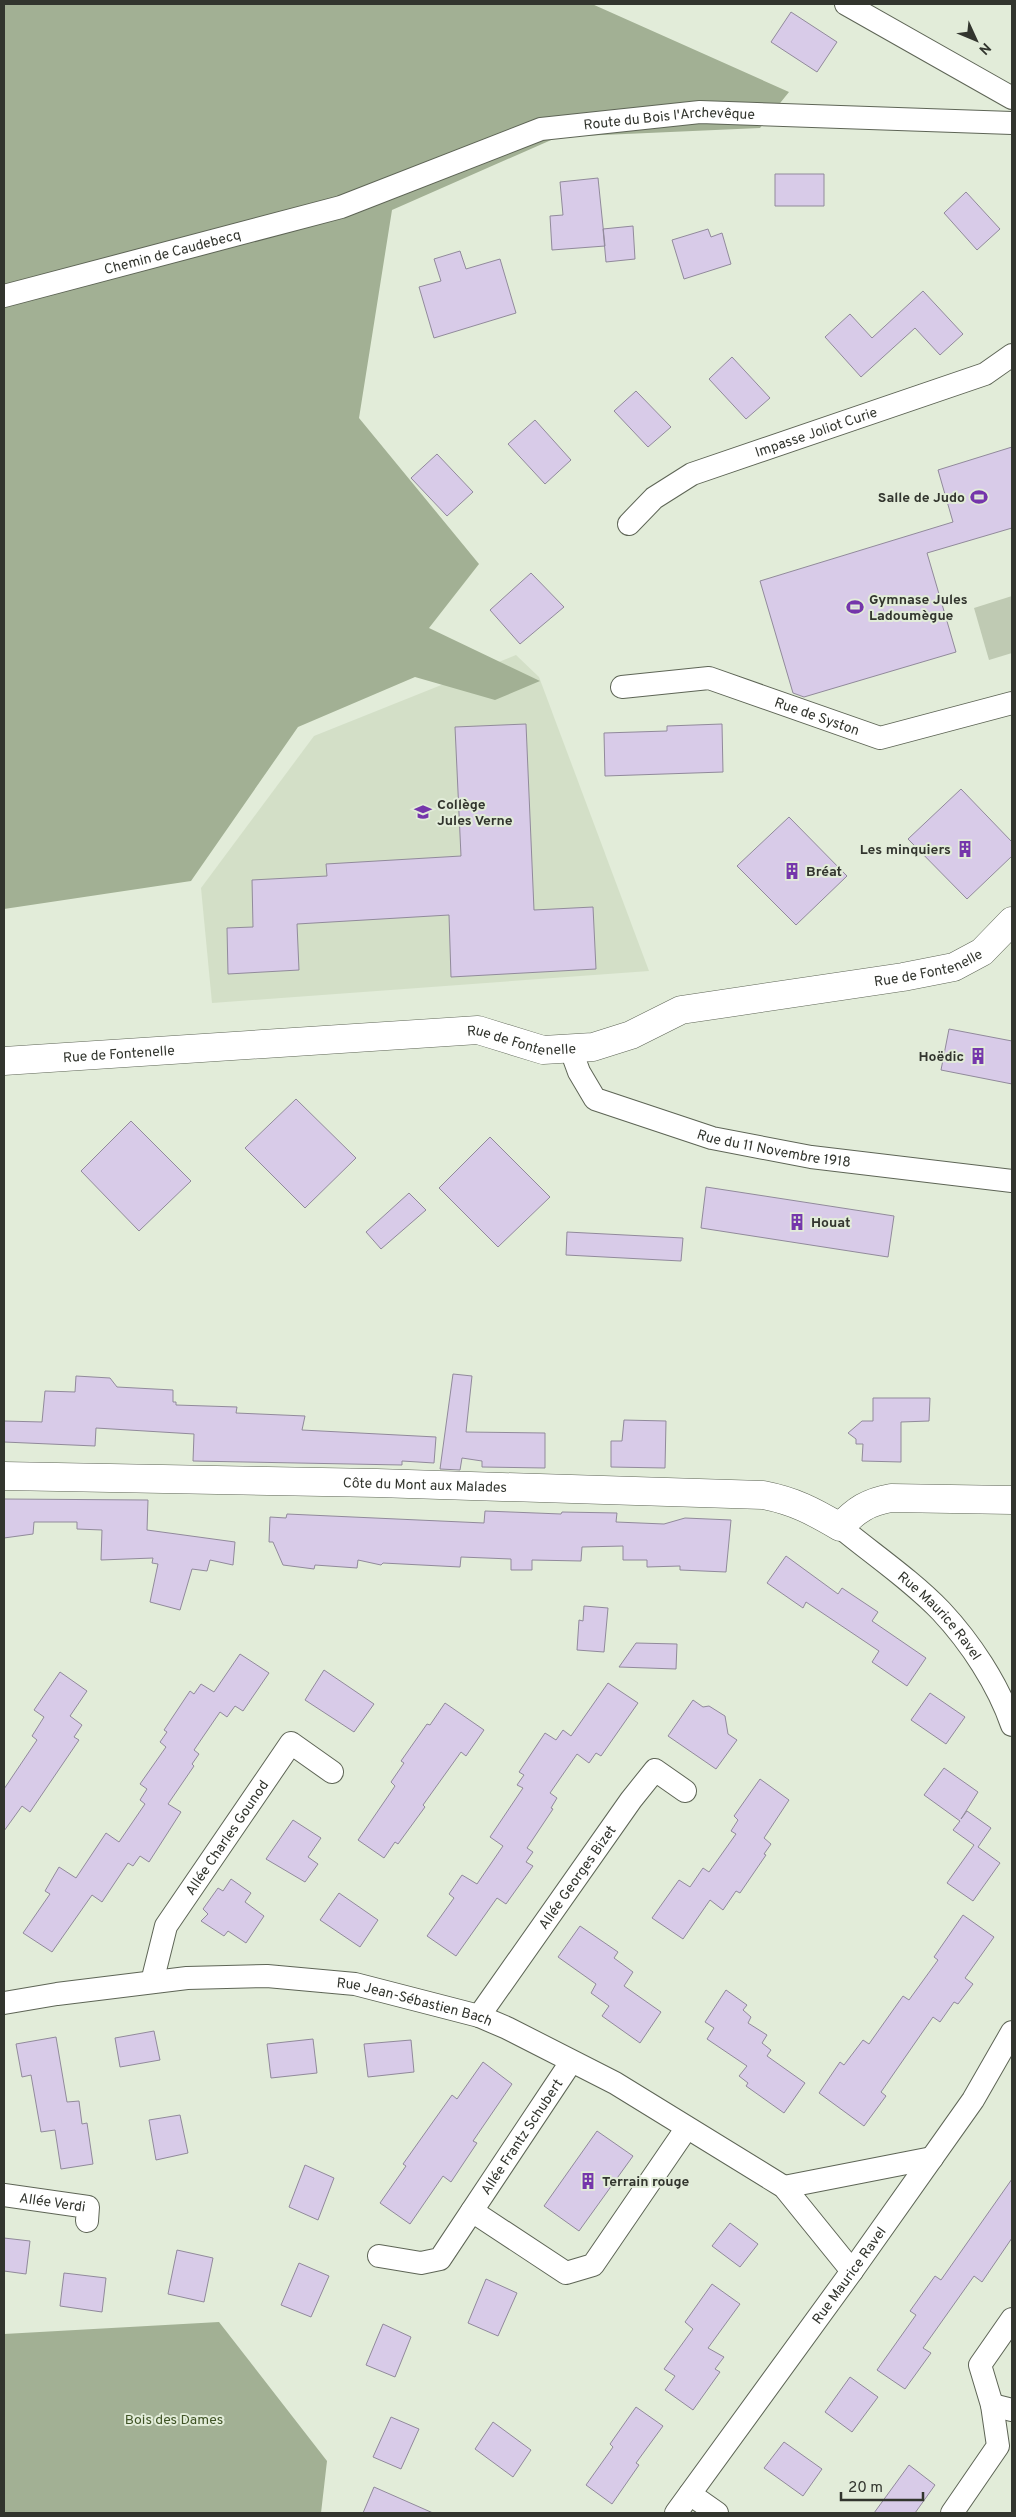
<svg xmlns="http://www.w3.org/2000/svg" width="1016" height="2517" font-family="Overpass,sans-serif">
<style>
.built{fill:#d3dfc7}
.green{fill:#bfcab3}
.forest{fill:#a2b094}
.building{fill:#d8cbe8;stroke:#918a9b}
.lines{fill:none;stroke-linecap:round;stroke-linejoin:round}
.street-casing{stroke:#5e6556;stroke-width:24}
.secondary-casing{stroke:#5e6556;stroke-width:29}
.street{stroke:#fff;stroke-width:22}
.secondary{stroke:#fff;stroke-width:28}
.labels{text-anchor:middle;stroke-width:4;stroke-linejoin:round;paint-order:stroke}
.street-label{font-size:14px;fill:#32352e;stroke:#e2ecd9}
.poi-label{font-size:14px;font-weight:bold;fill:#32352e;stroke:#e2ecd9;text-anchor:start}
.park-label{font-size:14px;fill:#405427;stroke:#e2ecd9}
</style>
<rect width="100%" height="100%" fill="#e2ecd9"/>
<path class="built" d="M516 655 539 677 649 971 212 1003 201 888 314 736Z"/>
<path class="green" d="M1012 596V653L989 660 974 608Z"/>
<path class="forest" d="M4 4H592L789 92 760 128 558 137 392 210 359 418 479 564 429 628 540 681 495 700 415 677 298 727 191 881 4 909Z
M219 2322 327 2461 321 2513H4V2334Z"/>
<path class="building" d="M791 12 837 42 817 72 771 42Z
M775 174H824V206H775Z
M598 178 605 246 552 250 550 216 563 215 560 182Z
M966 192 1000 229 977 250 944 213Z
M633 226 635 259 606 262 603 229Z
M708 229 711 237 722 233 731 264 684 279 672 240Z
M460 251 466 269 500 259 516 313 434 338 419 287 441 281 434 259Z
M923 291 963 334 940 355 915 328 861 377 825 337 850 314 872 338Z
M732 357 770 398 746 419 709 379Z
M636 391 671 427 648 447 614 411Z
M535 420 571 460 545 484 508 444Z
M1012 447V528L927 553 956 652 804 697 793 693 760 581 953 522 938 470Z
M437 454 473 492 447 516 411 478Z
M531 573 564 607 520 644 490 610Z
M526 724 534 910 593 907 596 969 451 977 449 915 297 924 299 970 228 974 227 928 253 927 252 880 327 876 326 864 461 856 455 727Z
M722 724 723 772 605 776 604 733 667 731V726Z
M961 789 1012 842V856L967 899 908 839Z
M789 817 847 876 796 925 737 866Z
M949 1029 1012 1041V1084L941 1070Z
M296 1099 356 1158 305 1208 245 1148Z
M131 1121 191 1181 139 1231 81 1171Z
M490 1137 550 1197 498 1247 439 1188Z
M706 1187 894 1216 888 1257 701 1228Z
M409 1193 426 1210 381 1249 366 1232Z
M567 1232 683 1238 681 1261 566 1255Z
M453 1374 472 1376 466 1432 545 1433V1468L482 1467V1461L462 1458 460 1470 440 1469Z
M76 1376 110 1378 117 1387 173 1390V1402H176V1405L237 1407 236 1413 305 1416 302 1430 436 1437 434 1463 402 1461V1465L193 1461 194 1434 96 1428 95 1446 4 1442V1421L42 1422 45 1391 75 1392Z
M873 1398H930L929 1421 901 1422V1462L862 1461 863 1444H856V1439L848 1433 862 1421H873Z
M624 1420 666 1421 665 1468 611 1467V1441H622Z
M4 1499 148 1500 147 1530 235 1542 233 1565 210 1560 207 1571 192 1569 180 1610 150 1602 158 1564 152 1563 153 1558 101 1560 102 1530 77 1529V1522H34L33 1534 4 1538Z
M485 1511 561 1514 562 1512 617 1513 616 1522 664 1524 685 1518 731 1520 726 1572 680 1570V1566L647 1567V1560H623V1546L582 1547 581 1561 532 1560V1570H511V1559L461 1557 460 1567 383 1563 381 1565 358 1560 357 1568 315 1565 314 1569 283 1565 273 1542H269L270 1517 286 1518 287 1514 484 1523Z
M786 1556 838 1594 842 1588 878 1612 872 1621 926 1658 907 1686 872 1662 879 1651 806 1602 803 1608 767 1583Z
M584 1606 608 1608 604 1652 577 1650 579 1620 583 1621Z
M636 1643 677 1644 676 1669 619 1667Z
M240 1654 269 1673 243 1711 235 1706 227 1717 220 1712 194 1750 199 1754 192 1764 194 1766 168 1804 181 1812 149 1862 140 1856 133 1866 128 1863 102 1902 92 1895 52 1952 23 1933 50 1894 45 1891 59 1867 76 1878 106 1833 119 1842 145 1804 140 1800 147 1789 140 1784 166 1747 160 1742 167 1732 164 1730 190 1691 194 1694 201 1684 214 1692Z
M324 1670 374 1704 354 1732 305 1700Z
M60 1672 87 1691 70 1716 82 1725 74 1737 79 1740 30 1812 22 1806 4 1831V1789L37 1740 32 1736 44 1717 34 1710Z
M608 1683 638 1703 601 1756 596 1753 589 1763 577 1754 550 1793 557 1798 551 1808 553 1809 527 1848 533 1852 526 1862 533 1866 506 1904 497 1898 456 1956 427 1936 454 1898 449 1894 462 1875 477 1884 503 1846 490 1837 523 1788 517 1785 524 1775 519 1772 545 1733 556 1740 563 1730 571 1736Z
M930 1693 965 1717 946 1744 911 1720Z
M693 1700 703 1707 709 1706 725 1716 728 1734 737 1740 716 1769 668 1736Z
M445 1703 484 1730 466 1756 461 1752 423 1805 425 1807 398 1844 395 1842 384 1858 358 1840 395 1786 391 1782 404 1763 401 1761 427 1724 430 1725Z
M944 1768 978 1792 961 1819 967 1811 991 1828 978 1847 1000 1863 973 1901 947 1883 974 1845 953 1830 960 1821 924 1795Z
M760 1779 789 1800 764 1838 771 1844 764 1854 766 1855 740 1893 736 1891 723 1910 710 1900 683 1939 652 1918 679 1880 690 1887 703 1868 709 1872 736 1834 731 1831 738 1820 734 1816Z
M293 1820 321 1838 308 1857 318 1864 305 1882 266 1859Z
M231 1879 251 1893 245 1902 264 1916 246 1943 228 1931 224 1936 201 1921 208 1914 203 1909 218 1888 223 1891Z
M339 1893 378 1920 360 1947 320 1920Z
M963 1915 994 1937 965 1978 973 1984 958 2004 954 2002 940 2022 933 2017 881 2092 886 2096 864 2126 819 2093 840 2062 844 2065 863 2040 869 2044 903 1996 909 2000 938 1960 934 1957Z
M580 1926 618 1952 614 1958 633 1972 624 1986 661 2012 640 2043 602 2016 609 2006 591 1993 596 1984 558 1957Z
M726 1990 747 2005 743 2010 751 2017 748 2023 767 2035 762 2043 771 2050 767 2056 805 2083 784 2113 746 2086 748 2083 739 2076 747 2066 707 2039 714 2028 705 2022Z
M154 2031 160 2060 120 2067 115 2038Z
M56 2037 67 2102 79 2101 82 2124 87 2123 93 2164 61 2169 55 2130 41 2132 31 2075 22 2077 16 2044Z
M313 2039 317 2073 271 2078 267 2044Z
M411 2040 414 2072 368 2077 364 2044Z
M483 2062 512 2084 473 2141 477 2143 451 2182 443 2176 410 2224 380 2203 406 2166 403 2164 452 2095 457 2099Z
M180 2115 188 2153 156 2160 149 2120Z
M597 2131 633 2156 579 2231 544 2206Z
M305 2165 334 2178 318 2220 289 2207Z
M1012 2179V2238L982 2282 974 2276 923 2348 931 2353 905 2389 877 2370 916 2315 910 2311 935 2276 941 2280Z
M730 2223 758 2244 740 2267 712 2246Z
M4 2238 30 2241 26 2274 4 2271Z
M177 2250 213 2258 204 2302 168 2294Z
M299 2263 329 2276 311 2317 281 2305Z
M64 2273 106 2278 102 2312 60 2306Z
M486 2279 517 2293 498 2336 468 2323Z
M712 2284 740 2304 708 2348 724 2357 715 2369 720 2372 693 2410 665 2390 675 2376 664 2369 693 2329 685 2322Z
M383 2324 411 2337 395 2377 366 2365Z
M850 2377 878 2397 852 2432 825 2412Z
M636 2407 663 2426 636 2463 639 2465 612 2504 586 2485 613 2447 610 2444Z
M391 2417 419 2429 401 2469 373 2457Z
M493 2422 531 2450 513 2477 475 2449Z
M784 2442 822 2469 803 2496 764 2468Z
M909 2465 935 2485 915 2513H874Z
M374 2487 433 2513H363Z"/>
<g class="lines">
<g class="street-casing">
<g id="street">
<path d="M846 4 1012 98"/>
<path id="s1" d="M4 296 341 207 541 129 700 112 1012 123"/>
<path id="s2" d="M629 524 654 498 692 474 985 374 1012 355"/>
<path id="s3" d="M622 687 709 678 880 738 1012 703"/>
<path id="s4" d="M571 1050 579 1072 595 1099 712 1138 811 1157 1012 1181"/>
<path id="s5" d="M840 1527C874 1555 911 1580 941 1611 970 1642 998 1684 1012 1725"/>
<path id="s6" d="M152 1982 166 1926 291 1743 332 1772"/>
<path id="s7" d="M4 2003 57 1994 187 1978 267 1976 355 1984 479 2016 507 2028 615 2083 784 2187 852 2271"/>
<path id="s8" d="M479 2016 631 1800 655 1770 685 1791"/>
<path d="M784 2187 932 2158"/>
<path id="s9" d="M4 2195 88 2207 87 2221"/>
<path d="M472 2211 566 2273 593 2265 686 2129"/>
<path id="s10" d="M379 2256 421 2263 440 2259 571 2062"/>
<path d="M992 2405 1012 2410"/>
<path d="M690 2494 717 2513"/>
<path id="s11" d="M676 2513 852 2271 973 2100 1012 2032"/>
<path d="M952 2513 998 2446 992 2405 980 2365 1012 2319"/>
</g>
</g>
<g class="secondary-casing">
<g id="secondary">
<path id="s12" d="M4 1061 478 1030 543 1050 593 1047 631 1035 681 1010 903 977 954 967 982 952 1012 921"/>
<path id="s13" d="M4 1476 377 1483 763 1495C794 1501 813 1511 840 1527 856 1510 868 1502 891 1498L1012 1500"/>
</g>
</g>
<use href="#street" class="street"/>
<use href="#secondary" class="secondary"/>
</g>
<defs>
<g id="stadium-bare" transform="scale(1.35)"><path d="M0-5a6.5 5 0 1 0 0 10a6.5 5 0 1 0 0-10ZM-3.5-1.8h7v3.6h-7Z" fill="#7536ab" stroke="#e2ecd9" stroke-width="2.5" paint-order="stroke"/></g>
<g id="school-bare" transform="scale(1.35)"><path d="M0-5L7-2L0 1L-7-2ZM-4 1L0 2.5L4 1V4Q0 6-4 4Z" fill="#7536ab" stroke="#e2ecd9" stroke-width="2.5" paint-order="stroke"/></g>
<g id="building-bare" transform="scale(1.35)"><path d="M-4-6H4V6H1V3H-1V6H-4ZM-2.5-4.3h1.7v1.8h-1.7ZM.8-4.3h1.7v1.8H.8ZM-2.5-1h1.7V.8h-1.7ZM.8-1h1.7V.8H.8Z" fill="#7536ab" stroke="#e2ecd9" stroke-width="2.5" paint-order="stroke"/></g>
</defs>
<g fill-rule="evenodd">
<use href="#stadium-bare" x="979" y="497"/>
<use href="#stadium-bare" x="855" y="607"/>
<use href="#school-bare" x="423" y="812"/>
<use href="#building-bare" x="965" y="849"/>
<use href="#building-bare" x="792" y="871"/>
<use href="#building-bare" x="978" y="1056"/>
<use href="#building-bare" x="797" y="1222"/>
<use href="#building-bare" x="588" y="2181"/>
</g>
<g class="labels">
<g class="street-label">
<text dy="5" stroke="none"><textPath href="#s1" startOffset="692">Route du Bois l'Archevêque</textPath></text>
<text dy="5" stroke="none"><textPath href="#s1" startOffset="174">Chemin de Caudebecq</textPath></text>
<text dy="5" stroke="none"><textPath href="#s2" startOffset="212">Impasse Joliot Curie</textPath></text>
<text dy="5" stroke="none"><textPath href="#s3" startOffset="202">Rue de Syston</textPath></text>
<text dy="5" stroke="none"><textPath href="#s12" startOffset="940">Rue de Fontenelle</textPath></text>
<text dy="5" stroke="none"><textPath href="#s12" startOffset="520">Rue de Fontenelle</textPath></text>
<text dy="5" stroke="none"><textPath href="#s12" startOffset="115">Rue de Fontenelle</textPath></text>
<text dy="5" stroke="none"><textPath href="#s4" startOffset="241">Rue du 11 Novembre 1918</textPath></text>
<text dy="5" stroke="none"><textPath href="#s13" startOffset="421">Côte du Mont aux Malades</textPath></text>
<text dy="5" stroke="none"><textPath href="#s5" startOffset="134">Rue Maurice Ravel</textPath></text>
<text dy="5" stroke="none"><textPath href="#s6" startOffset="165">Allée Charles Gounod</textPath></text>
<text dy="5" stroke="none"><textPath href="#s8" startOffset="170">Allée Georges Bizet</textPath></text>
<text dy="5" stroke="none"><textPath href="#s7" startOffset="415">Rue Jean-Sébastien Bach</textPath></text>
<text dy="5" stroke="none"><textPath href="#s10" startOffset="209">Allée Frantz Schubert</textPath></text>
<text dy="5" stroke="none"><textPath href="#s9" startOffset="49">Allée Verdi</textPath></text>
<text dy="5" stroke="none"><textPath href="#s11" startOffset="294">Rue Maurice Ravel</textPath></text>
</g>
<g class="poi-label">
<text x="965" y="502" text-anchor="end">Salle de Judo</text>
<text x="869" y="604">Gymnase Jules<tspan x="869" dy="16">Ladoumègue</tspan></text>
<text x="437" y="809">Collège<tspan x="437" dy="16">Jules Verne</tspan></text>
<text x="951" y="854" text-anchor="end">Les minquiers</text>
<text x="806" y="876">Bréat</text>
<text x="964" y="1061" text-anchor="end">Hoëdic</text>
<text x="811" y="1227">Houat</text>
<text x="602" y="2186">Terrain rouge</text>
</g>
<g class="park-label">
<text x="174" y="2424">Bois des Dames</text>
</g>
</g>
<rect width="1016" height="2517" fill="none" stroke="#32352e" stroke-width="10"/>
<g transform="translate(976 40) rotate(134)" stroke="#e2ecd9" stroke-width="4" paint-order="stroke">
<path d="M0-4L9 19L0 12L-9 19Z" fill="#32352e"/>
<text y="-8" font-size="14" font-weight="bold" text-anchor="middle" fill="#32352e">N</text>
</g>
<path d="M841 2492v8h82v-8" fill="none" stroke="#32352e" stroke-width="2.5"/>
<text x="848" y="2492" font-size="15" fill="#32352e" stroke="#e2ecd9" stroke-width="4" paint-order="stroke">20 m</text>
</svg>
